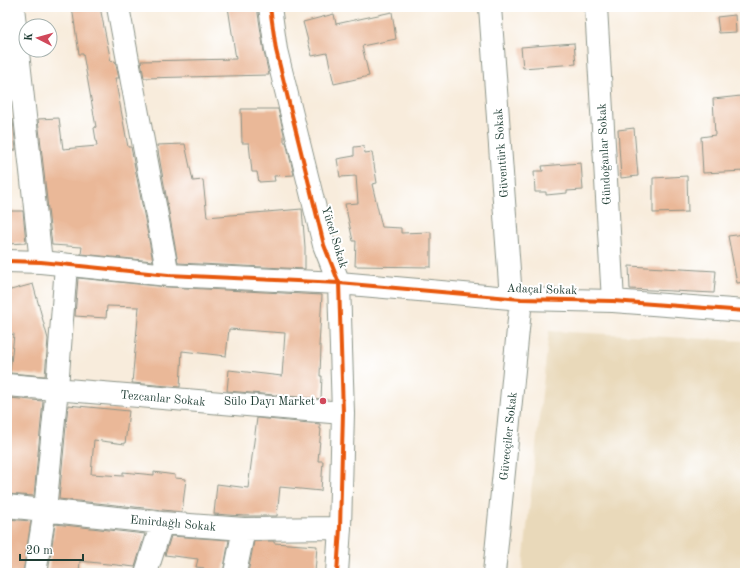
<svg xmlns="http://www.w3.org/2000/svg" width="752" height="580" font-family="'Old Standard TT',serif">
<rect width="100%" height="100%" fill="#fff"/>
<filter id="ink" filterUnits="userSpaceOnUse"><feTurbulence type="fractalNoise" baseFrequency=".025" numOctaves="2"/><feDisplacementMap in="SourceGraphic" scale="8" xChannelSelector="R" yChannelSelector="G"/><feConvolveMatrix kernelMatrix="1 2 1 2 8 2 1 2 1" color-interpolation-filters="sRGB"/></filter>
<filter id="wash" filterUnits="userSpaceOnUse"><feTurbulence type="fractalNoise" baseFrequency=".012" numOctaves="4" result="noise"/><feDisplacementMap in="SourceGraphic" scale="16" xChannelSelector="R" yChannelSelector="G"/><feGaussianBlur stdDeviation="0.9" result="paint"/><feColorMatrix in="noise" values="0 0 0 0 0 0 0 0 0 0 0 0 0 0 0 0 0 1.4 0 .05"/><feComposite in="paint" operator="in"/></filter>
<g filter="url(#wash)">
<rect width="100%" height="100%" fill="#f8ecdc"/>
<path fill="#e9d9ba" d="M549,331L745,341V549L743,573H522Z"/>
<g id="blocks">
<path fill="#eab898" d="M72,7H100L111,62L115,61L119,78H115L128,147H131L153,261L81,254L82,247L52,245L38,119L59,118L63,149L97,146L94,128L96,127L83,54H79Z
M228,7H257L264,52L269,75L144,78L141,61L236,59Z
M392,12L396,39L362,46L369,76L334,84L327,53L312,56L303,22L334,14L336,24Z
M735,15L736,32L719,33L717,17Z
M574,43L576,64L523,68L521,47Z
M741,96L745,144V171L703,173L701,137L715,135L713,99Z
M241,109H278L284,134V142H286L294,175L274,176L275,181L259,182L257,172H252L249,143H242Z
M13,120L16,150L7,151V121Z
M634,128L638,176L621,178L618,130Z
M185,144L193,181L203,180L207,217L302,209L305,247V269L178,263L157,145Z
M364,146L365,153L372,152L377,183L372,184L382,227L401,228V233L431,232V267L355,266L356,241H353L345,204L358,203L356,176L340,177L337,159L354,156V147Z
M581,163L583,190L567,191V193L546,195V192H535L534,171H543L542,166Z
M687,176L688,212L653,213V178Z
M7,211H23L26,243L7,244Z
M745,234V282L737,283L728,236Z
M629,266L716,271L714,293L630,289Z
M78,278L167,287L322,295L319,346H321L320,376H322L321,399L227,391L229,370L282,376L285,333L229,329L226,356L182,351L180,387L132,383L139,307L107,306L106,318L75,316Z
M33,284L48,339L45,376L10,373L14,334L7,335V291Z
M9,398L43,401L34,496L7,494V424Z
M68,405L129,411L125,444L94,440L91,474L123,476V472L154,475V472L175,475V478L186,479L182,512L59,499Z
M257,418L320,424V429H321L318,461H323L321,491L280,487L277,516H244L214,514L217,484L248,488Z
M7,519L31,521L23,573H7Z
M55,524L145,534L135,567L80,561L79,573H48Z
M171,536L229,540L223,573H203L204,568L196,567L198,559L165,555Z
M254,541H274V543L317,546L315,573H248Z"/>
</g>
</g>
<g filter="url(#ink)">
<use href="#blocks" fill-opacity="0" stroke="#8c9488" stroke-width="1"/>
<g fill="none" stroke-linecap="round" stroke-linejoin="round">
<defs>
<path id="street" d="M13,7L41,262
M118,7L168,275
M270,7L276,50L307,176L324,245L339,283L343,413L340,528L337,573
M490,7L511,298
M596,7L613,301
M7,261L41,262L168,275L339,283L521,299L613,301L745,311
M7,385L343,413
M7,506L162,523L244,529L340,528
M35,573L45,510L57,388L66,265
M146,573L162,523
M235,573L244,529
M494,573L521,299"/>
</defs>
<use href="#street" stroke="#8c9488" stroke-width="24"/>
<use href="#street" stroke="#fff" stroke-width="22"/>
<defs>
<path id="cycleway" d="M270,7L276,50L307,176L324,245L339,283L343,413L340,528L337,573
M7,261L41,262L168,275L339,283L521,299L613,301L745,311"/>
</defs>
<use href="#cycleway" stroke="#fff" stroke-width="6"/>
<use href="#cycleway" stroke="#e8590c" stroke-width="4"/>
</g>
</g>
<circle fill="#d1495b" stroke="#fff" stroke-width="1.5" cx="323" cy="401" r="4"/>
<g text-anchor="middle" stroke-width="4" stroke-linejoin="round" paint-order="stroke">
<g font-size="12" fill="#1f3d34" stroke="#fff">
<text transform="translate(501 153) rotate(-94)" y="4">Güventürk Sokak</text>
<text transform="translate(604 154) rotate(-93)" y="4">Gündoğanlar Sokak</text>
<text transform="translate(335 237) rotate(73)" y="4">Yücel Sokak</text>
<text transform="translate(542 289) rotate(2)" y="4">Adaçal Sokak</text>
<text transform="translate(163 398) rotate(5)" y="4">Tezcanlar Sokak</text>
<text transform="translate(508 436) rotate(-84)" y="4">Güvecçiler Sokak</text>
<text transform="translate(173 523) rotate(5)" y="4">Emirdağlı Sokak</text>
</g>
<g font-size="12" fill="#1f3d34" stroke="#fff" text-anchor="end">
<text x="315" y="405">Sülo Dayı Market</text>
</g>
</g>
<rect width="752" height="580" fill="none" stroke="#fff" stroke-width="24"/>
<g transform="translate(38 38) rotate(276)"><circle r="19" fill="#ffffff" stroke="#a5b1ae"/>
<path d="M0-3L7 15L0 10L-7 15Z" fill="#d1495b"/>
<text y="-6" font-size="11" font-weight="bold" text-anchor="middle" fill="#1f3d34">K</text>
</g>
<path d="M20 554v6h63v-6" fill="none" stroke="#1f3d34" stroke-width="2"/>
<text x="26" y="554" font-size="12" fill="#1f3d34" stroke="#ffffff" stroke-width="3" paint-order="stroke">20 m</text>
</svg>
